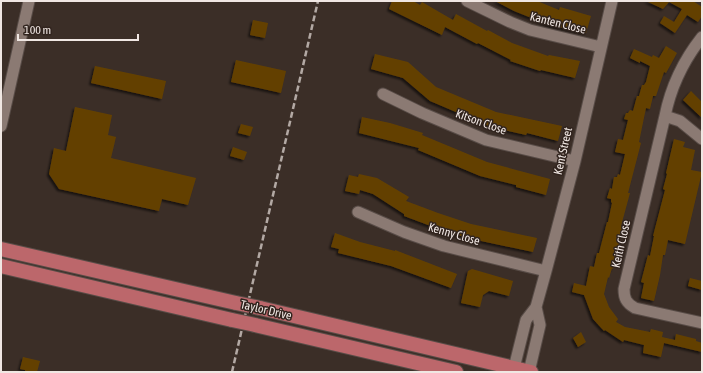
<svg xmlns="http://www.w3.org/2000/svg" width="703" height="373" font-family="'Asap Condensed',sans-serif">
<defs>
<filter id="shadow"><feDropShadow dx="-2" dy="2" stdDeviation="1" flood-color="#0009"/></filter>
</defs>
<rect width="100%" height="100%" fill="#3b2e27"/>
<path fill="#644104" filter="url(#shadow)" d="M392,1H413L420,5L422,2L453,20L456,14L487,31L488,30L512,43L548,56L549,55L580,61L575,78L541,70L540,71L510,61L511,60L478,43L477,44L445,27L442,35L389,9Z
M495,1H537L559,10L560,7L591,16L586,33L549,25L514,11Z
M646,1H693L702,7V16L698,22L687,15L675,33L660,23L664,16L674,22L682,9L669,2L663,9Z
M253,20L268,23L265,38L250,35Z
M666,46L677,53L666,73L664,72L656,96H653L650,109L646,108L639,142L641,143L628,193H630L621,226L623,227L618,242H620L613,269L612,268L609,278L608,277L604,294L609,307L618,319L616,322L625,327L650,332L651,329L663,332L662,337L675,340L676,334L696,339V341L702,343V352L664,343L661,357L643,353L644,345L624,340L623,342L605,330L604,331L593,319L584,295L572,292L574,283L586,286L590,266L594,267L597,253H599L607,222H608L612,203L611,202V199L607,198L610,188L612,189L614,177H617L618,174L620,175L625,154L615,152L618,139L623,140L628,120L624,119L626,113H628L630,110L633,111L637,96H639L642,85H644L646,82L650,66L640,61V63L630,58L634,49L652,57L653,55L659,58Z
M375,54L408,62L436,87L496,112L562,126L558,141L527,133L526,135L491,127L430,101L403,78L371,69Z
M236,60L286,71L281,93L231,82Z
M95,66L166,81L162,99L91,83Z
M691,91L702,102V118L683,100Z
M75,107L112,115L108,135L116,137L111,158L196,178L188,205L162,199L159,211L59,189L49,174L54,148L66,151Z
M362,117L390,123L423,133L422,135L487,162L550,179L546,195L516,187V185L480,176L418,150L419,148L359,133Z
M241,124L253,127L250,136L238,133Z
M674,139L685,142L683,147L695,150L691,170L702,172L685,244L668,240L665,255H663L660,275L654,301L641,298L644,283L641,282L648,255L650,256L654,236H653L665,190L663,189L667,174L666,173Z
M233,147L247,152L244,160L230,156Z
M359,174L377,178L409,197L406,201L438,213L471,224L537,238L533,252L467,238L436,228L404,216V214L373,194L360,190L359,194L345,191L349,175L358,177Z
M335,233L360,242L395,251V250L457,274L451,288L391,266L338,253L339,249L331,247Z
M472,269L513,281L509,296L489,291L483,295L480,307L461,303L468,271Z
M690,278L702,281V290L688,286Z
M581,332L586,342L578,347L573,338Z
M23,357L40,361L37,372H25V370L20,369Z"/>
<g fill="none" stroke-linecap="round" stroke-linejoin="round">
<defs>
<path id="minor" d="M467,1L510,22L530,30L601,47
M383,94L422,113L486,140L575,161
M665,116C671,86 683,61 702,37
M1,126L29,1
M702,139L680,121L665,116L624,289C624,298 626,303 635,308L702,323
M358,212L404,232L444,246L546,271
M513,372L526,320L536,307L546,271L575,161L612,1
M529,372L540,325L536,307"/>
<path id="major" d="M1,249L236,303
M1,266L232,320
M260,308L531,372
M255,325L456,372"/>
</defs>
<use href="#minor" stroke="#584c47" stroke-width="13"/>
<use href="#major" stroke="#584c47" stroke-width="16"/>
<use href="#minor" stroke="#8b7a73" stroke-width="11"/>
<use href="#major" stroke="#bc676b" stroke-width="14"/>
<path stroke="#b3a9a4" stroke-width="2.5" stroke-dasharray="6 3" stroke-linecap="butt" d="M232,372L318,1"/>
<defs>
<path id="major-bridge" d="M236,303L260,308
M232,320L255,325"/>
</defs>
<use href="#major-bridge" stroke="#584c47" stroke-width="16" stroke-linecap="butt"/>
<use href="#major-bridge" stroke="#bc676b" stroke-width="14"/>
</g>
<g text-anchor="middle" stroke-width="3" stroke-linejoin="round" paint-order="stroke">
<g font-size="12" fill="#f0e7e3" stroke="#31241e">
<text transform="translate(558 23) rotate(14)" y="4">Kanten Close</text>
<text transform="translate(481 122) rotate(20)" y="4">Kitson Close</text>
<text transform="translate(563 151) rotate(-77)" y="4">Kent Street</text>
<text transform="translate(454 234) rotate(16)" y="4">Kenny Close</text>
<text transform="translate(621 244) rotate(-77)" y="4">Keith Close</text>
<text transform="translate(266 310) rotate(13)" y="4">Taylor Drive</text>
</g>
</g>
<rect width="703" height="373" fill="none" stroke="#f0e7e3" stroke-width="4"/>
<path d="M18 34v6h120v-6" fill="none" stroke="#f0e7e3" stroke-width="2"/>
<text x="24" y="34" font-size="12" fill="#f0e7e3" stroke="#31241e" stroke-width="3" paint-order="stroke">100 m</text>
</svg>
